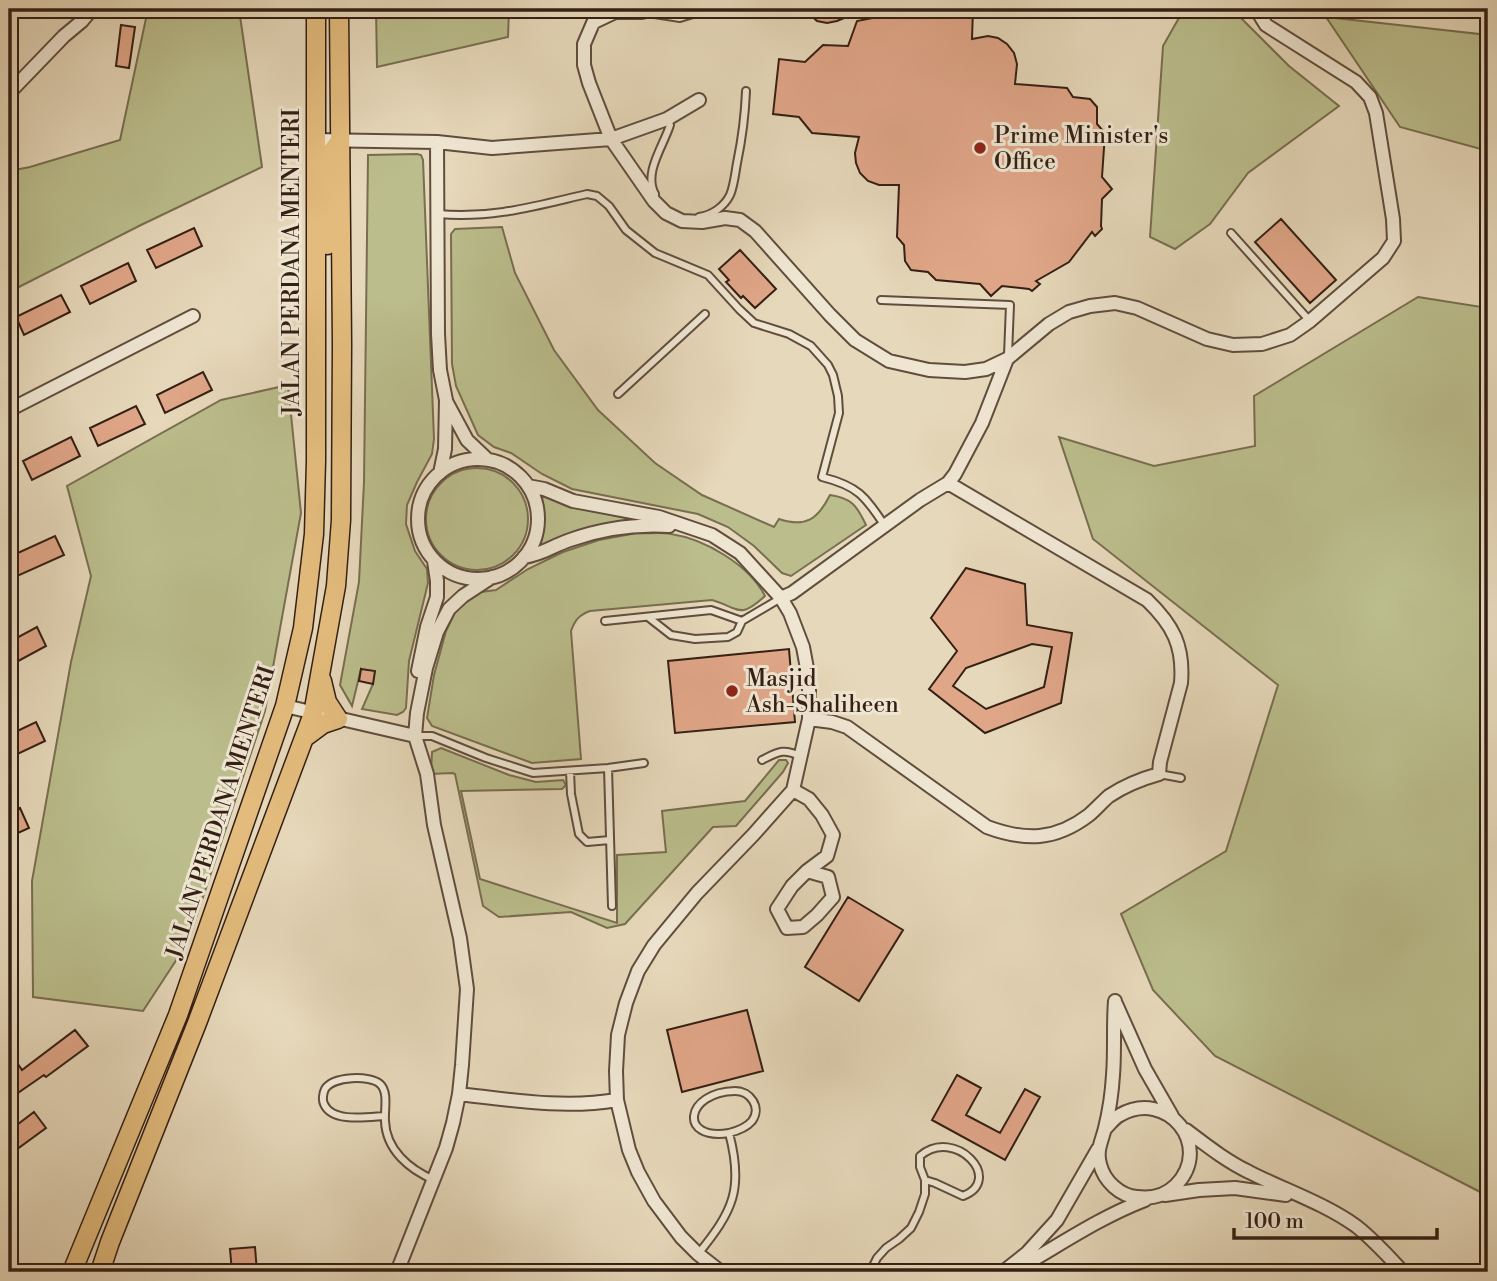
<svg xmlns="http://www.w3.org/2000/svg" width="1497" height="1281" font-family="'Libre Bodoni',serif">
<rect width="100%" height="100%" fill="#e6d8ba"/>
<filter id="stains"><feTurbulence type="fractalNoise" baseFrequency=".00286" numOctaves="4"/><feColorMatrix values="0 0 0 0 .2 0 0 0 0 .09 0 0 0 0 .02 0 0 0 .5 -.17"/></filter>
<radialGradient id="worn" r=".72"><stop offset=".6" stop-color="#630" stop-opacity="0"/><stop offset="1" stop-color="#630" stop-opacity=".3"/></radialGradient>
<path fill="#bbbd8c" stroke="#786e50" stroke-width="2" d="M148,9H239L262,167L141,225L9,292V171L30,167L120,140Z
M376,9H509L508,37L377,67Z
M1184,9H1232L1289,66L1339,106L1248,173L1210,224L1175,249L1150,237L1163,46Z
M1326,17L1488,35V151L1400,127Z
M417,154L421,155L423,160L434,439L432,454L417,482L407,505L406,524L415,551L427,569L428,583L409,661L406,708L403,712L397,715L362,709L373,684L361,669L352,706L340,685L359,582L364,482L368,155Z
M502,227L515,273L554,350L598,410L655,463L702,495L774,527L779,519C806,528 818,519 830,495C852,498 857,506 866,525L791,576L782,573L754,546L728,527L698,514L572,489L542,474L511,453L494,447L478,435L456,386L452,364L451,234L455,229Z
M1418,297L1488,308V1196L1215,1056L1153,990L1121,914L1226,851L1278,685L1093,539L1059,437L1154,466L1255,446L1254,396Z
M288,385L301,513L265,711L188,942L143,1011L33,997L32,881L71,662L91,576L67,486L221,400Z
M426 519a51 51 0 1 1 102 0a51 51 0 1 1-102 0Z
M541,494L567,506L631,519L579,531L540,547C545,528 546,513 541,494Z
M637,533C648,534 660,532 671,534C705,539 749,565 765,596C739,620 739,608 712,600L590,611C579,615 575,620 571,631L581,759L532,763L432,726L427,718L434,675L446,631L455,612L471,597L481,592L496,590L528,569L563,552L599,540Z
M441,748L509,775L536,782L563,780L566,785L562,789L461,791L480,879L617,923V855L666,852L662,811L745,801L779,760H786L788,763L783,772L736,826L713,827L625,924L607,928L571,912L499,917L483,906L455,774L452,773L431,774L432,752Z"/>
<path fill="#e0a688" stroke="#341f14" stroke-width="2" fill-rule="evenodd" d="M804,9H866L837,21L827,23L817,21Z
M883,9H973L972,39L988,36L998,38L1007,44L1014,53L1017,64L1015,84L1067,88L1073,97L1090,99L1097,107V124L1105,133L1102,177L1112,189L1102,199L1101,226L1102,229L1095,236L1092,232L1069,262L1036,281L1040,284L1032,291L1029,289L1002,286L991,296L980,284L936,280L928,272L911,270L905,261L904,245L897,237L899,185H879L868,181L860,173L856,163L855,153L859,137L812,133L799,117L773,114L779,59L805,62L823,45L848,46L857,21L883,16Z
M121,25L135,27L129,68L116,66Z
M1281,219L1336,280L1310,303L1255,242Z
M194,228L202,246L156,268L147,250Z
M740,250L776,289L755,308L743,296L741,298L726,282L729,280L719,269Z
M128,263L136,281L90,304L81,286Z
M61,295L70,312L24,335L16,317Z
M203,372L212,390L165,413L157,395Z
M136,406L145,424L98,446L90,428Z
M71,437L80,456L32,480L23,461Z
M55,536L64,555L15,577L9,563V557Z
M966,568L1025,584L1027,625L1072,633L1061,703L985,733L929,689L957,651L931,618ZM1032,644L1052,647L1044,687L986,709L953,686L966,668Z
M37,627L46,646L9,666V642Z
M789,649L795,722L675,733L668,661Z
M361,669L375,671L373,684L359,681Z
M36,722L45,741L9,758V735Z
M20,808L29,828L9,837V814Z
M848,897L903,930L859,1001L805,967Z
M747,1010L763,1071L682,1092L667,1030Z
M75,1030L88,1046L46,1077L44,1075L9,1099V1051L22,1070Z
M957,1075L981,1088L966,1115L1000,1133L1025,1089L1040,1097L1005,1160L932,1120Z
M34,1112L46,1128L9,1155V1131Z
M255,1247L257,1272H232L230,1249Z"/>
<g fill="none" stroke-linecap="round" stroke-linejoin="round">
<defs>
<path id="lane" d="M642,12L680,18L693,14
M655,194C643,173 664,145 670,125L667,120
M438,214C492,219 535,206 587,194L597,196L609,206L626,230L655,253L708,275L739,309L754,323L789,334L811,346L828,365L833,375L838,396L839,413L822,477C858,486 865,496 885,526
M699,217C712,215 724,207 730,195C734,186 735,174 737,163C742,139 745,116 746,91
M1231,233L1309,320
M881,300L1010,305L1008,355
M618,394L705,314
M648,617L671,635L695,639L728,637L737,632L742,621
M605,621L711,610L742,621L781,598
M416,736H432L486,758L533,773L608,768L644,763
M762,760C778,752 783,748 800,756
M608,768L612,906
M570,771L571,794L579,834L587,842L610,840
M1159,774L1181,778
M384,1116C368,1117 332,1123 324,1104C322,1100 323,1093 325,1089C333,1076 370,1075 380,1084C389,1092 384,1111 385,1121C386,1150 409,1169 434,1180
M698,1254C733,1211 744,1189 729,1133C678,1141 685,1092 735,1091C750,1091 762,1107 752,1121C746,1128 737,1131 729,1133
M870,1272L877,1258L886,1248L899,1239L911,1228L919,1212L925,1194V1180L920,1167V1156C955,1126 1005,1180 963,1196L935,1183L925,1180"/>
<path id="street" d="M599,9L584,44V65L589,83L611,139L654,201L666,213L682,221L702,222L725,218L740,220L755,231L830,315L855,340L889,361L929,370L965,372L986,369L1007,359L1049,324L1069,312L1090,306L1115,303L1137,308L1207,339L1233,345L1262,344L1290,335L1310,321L1383,258L1394,241L1393,219L1376,113L1370,97L1356,82L1266,25L1256,9
M594,22L615,12H642
M9,93L64,36L82,21L92,9
M315,140L437,142L492,148L611,139L667,119L699,100
M437,142L438,334L440,370L446,400L445,449L440,473
M446,401L467,440L487,459
M9,410L193,316
M418 519a60 60 0 1 1 120 0a60 60 0 1 1-120 0Z
M528,486L544,489L573,501L659,517L712,535L740,553L781,598L790,613L803,647L809,679V719L793,790L753,835L697,893L654,945L638,971L626,1003L618,1035L616,1071L617,1100L629,1150L638,1172L654,1201L681,1237L698,1254L721,1272
M524,557C544,554 552,546 570,540C601,529 636,524 669,526
M781,598L792,593L920,500L948,483L955,474L982,423L1007,359
M418,671L427,627L437,597V581L434,561
M285,706L415,736
M809,719L832,722L847,727L987,827C1025,841 1055,841 1089,815C1096,809 1102,802 1109,796C1124,786 1141,779 1159,774L1160,762L1181,683C1184,646 1173,625 1147,600L948,483
M793,790L809,799L822,815L833,835L827,856L807,871L792,886L777,909L787,928L803,927L817,915L833,897L828,877L807,871
M1116,1004L1145,1069L1172,1116
M459,1094C512,1100 564,1109 617,1100
M1105,1129C1110,1124 1114,1118 1120,1115C1167,1088 1214,1146 1176,1185C1165,1196 1152,1199 1137,1197C1120,1196 1104,1181 1100,1164C1096,1150 1102,1141 1105,1128C1109,1112 1112,1092 1113,1075C1115,1051 1113,1026 1115,1001
M1186,1130C1206,1145 1226,1161 1249,1172C1284,1190 1324,1203 1356,1226C1374,1240 1388,1256 1403,1272
M1165,1195L1199,1190L1235,1188L1286,1195
M397,1272L446,1148L453,1123L459,1094L462,1065L467,989L460,938L434,825L427,774L415,736L417,713L426,668L437,632L449,609L463,596L492,577
M1003,1272L1027,1253L1057,1220L1098,1149
M1012,1272C1057,1247 1096,1219 1145,1200"/>
<path id="primary" d="M327,245L328,157L340,141
M304,738L323,724L338,719L327,702L322,681
M72,1272L178,1015L285,706L303,628L314,534L316,461V9
M100,1272L110,1242L197,1023L313,714L336,586L341,520L342,344L339,9"/>
</defs>
<use href="#lane" stroke="#604d3e" stroke-width="10"/>
<use href="#street" stroke="#604d3e" stroke-width="16"/>
<use href="#primary" stroke="#341f14" stroke-width="21"/>
<use href="#lane" stroke="#efe6d2" stroke-width="6"/>
<use href="#street" stroke="#efe6d2" stroke-width="12"/>
<use href="#primary" stroke="#e3bc7d" stroke-width="18"/>
</g>
<g fill="#8f2418" stroke="#efe6d2" stroke-width="2.5">
<circle cx="980" cy="148" r="7"/>
<circle cx="732" cy="691" r="7"/>
</g>
<g text-anchor="middle" stroke-width="6" stroke-linejoin="round" paint-order="stroke">
<g font-size="23" fill="#341f14" stroke="#efe6d2" text-anchor="start">
<text x="994" y="143">Prime Minister's<tspan x="994" dy="26">Office</tspan></text>
<text x="746" y="686">Masjid<tspan x="746" dy="26">Ash-Shaliheen</tspan></text>
</g>
<g font-size="23" fill="#341f14" stroke="#efe6d2">
<text transform="translate(291 262) rotate(-90)" y="8">JALAN PERDANA MENTERI</text>
<text transform="translate(220 812) rotate(-72)" y="8">JALAN PERDANA MENTERI</text>
</g>
</g>
<rect width="1497" height="1281" fill="none" stroke="#e6d8ba" stroke-width="35"/>
<rect x="10" y="10" width="1476" height="1260" fill="none" stroke="#341f14" stroke-width="3.5"/>
<rect x="18" y="18" width="1462" height="1246" fill="none" stroke="#341f14" stroke-width="2"/>
<path d="M1234 1228v10h203v-10" fill="none" stroke="#341f14" stroke-width="3.5"/>
<text x="1245" y="1228" font-size="21" fill="#341f14" stroke="#efe6d2" stroke-width="5" paint-order="stroke">100 m</text>
<rect width="100%" height="100%" filter="url(#stains)"/>
<rect width="100%" height="100%" fill="url(#worn)"/>
</svg>
